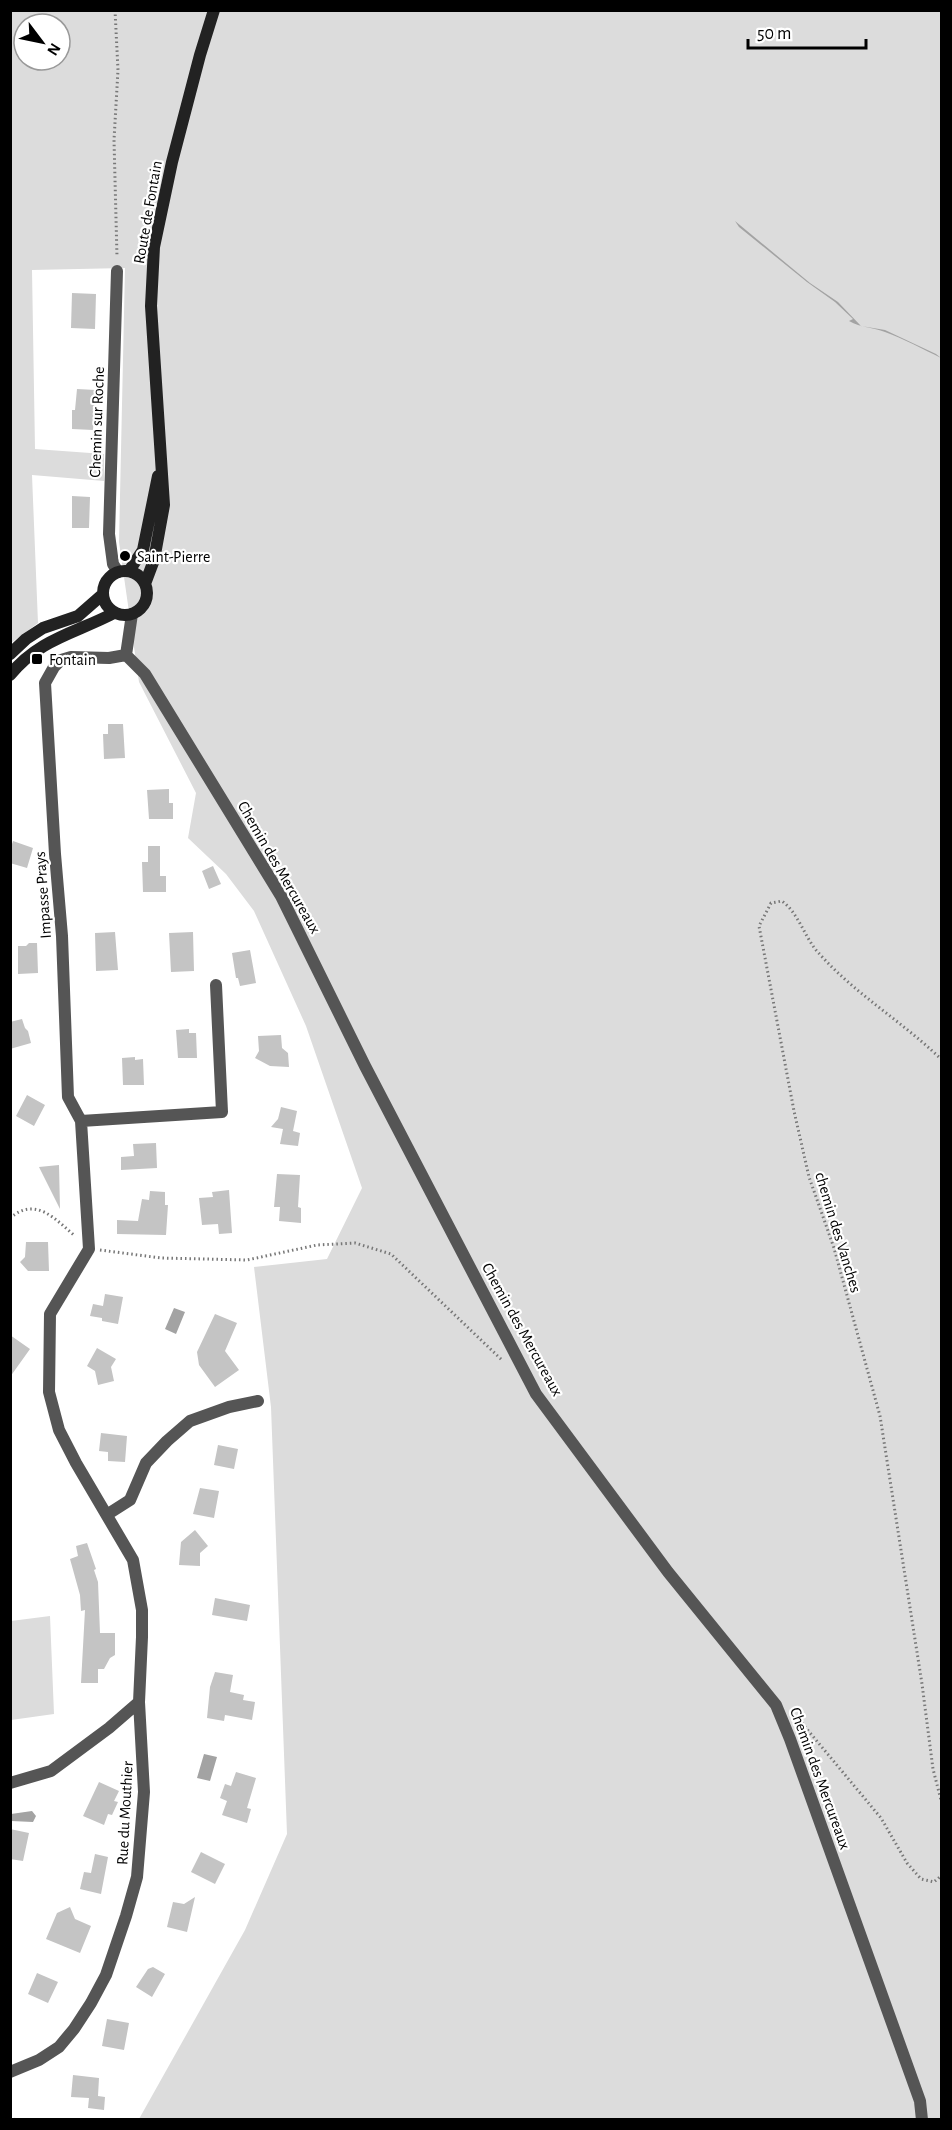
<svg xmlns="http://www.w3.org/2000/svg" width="952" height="2130" font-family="'Alegreya Sans',sans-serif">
<rect width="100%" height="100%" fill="#fff"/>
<path fill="#dcdcdc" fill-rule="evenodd" d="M11,11H941V2119H139L245,1930L287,1834L271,1407L254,1267L327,1259L362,1188L306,1026L254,911L226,874L188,838L196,793L139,682L119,542L125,268L32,270L35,449L104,454V481L32,475L38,623L11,643ZM24,24H60V60H24Z
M50,1616L54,1714L11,1720V1621Z"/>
<path fill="#a3a3a3" d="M735,221L810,283L838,302L861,326L885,330L936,354L941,358C923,349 904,339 885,332C873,327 861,328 849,321L853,319L835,302L807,282L739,227Z
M174,1308L185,1312L176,1334L165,1329Z
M204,1754L217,1757L210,1781L197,1778Z
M32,1811L36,1816L33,1822L11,1821V1814Z"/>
<path fill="#c4c4c4" d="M72,293L96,294L95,329L71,328Z
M77,389L96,390L93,430L72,429V410H75Z
M72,496L90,497L89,528H72Z
M108,724H123L125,758L104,759L103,734H108Z
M169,789V803H173V819H149L147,790Z
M13,841L33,848L27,868L10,863V850Z
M148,846H160V876H166V892H143L142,862H148Z
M213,866L221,884L209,889L202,871Z
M115,932L118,970L96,971L95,933Z
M193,932L194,971L171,972L169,933Z
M29,943H37L38,973L18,974V946H26Z
M250,950L256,983L240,986L238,978H236L232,953Z
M22,1019L25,1028L28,1031L31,1043L10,1049V1022Z
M189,1029V1033H196L197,1058H178L176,1030Z
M281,1035L282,1048L288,1053L289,1067L270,1066L255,1058L259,1051L258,1036Z
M135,1057V1060L143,1059L144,1085H123L122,1058Z
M27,1095L45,1105L34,1126L16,1116Z
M281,1107L297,1111L293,1131L300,1133L298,1146L280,1144L283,1129L271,1127L278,1119Z
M156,1143L157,1168L121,1170V1157L134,1156L133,1144Z
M59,1165L60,1209L39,1167Z
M277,1174L300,1175L298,1207L301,1208V1223L279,1221L280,1207H274Z
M229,1190L232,1233L219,1234L218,1224L202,1225L199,1198L213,1197L212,1192Z
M150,1191L165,1192V1205H168L166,1235L117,1234V1220L138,1221L142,1199L149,1200Z
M26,1242H48L49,1271H28L20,1262L25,1257Z
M105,1294L123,1297L118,1324L102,1321V1318L90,1316L93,1304L103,1306Z
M215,1314L237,1323L225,1351L239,1370L215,1387L199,1365L197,1352Z
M10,1335L30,1349L10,1377Z
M97,1348L116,1359L111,1367L114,1381L98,1385L95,1371L87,1366Z
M101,1433L127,1436L125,1462L108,1461V1452L99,1451Z
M218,1445L238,1449L234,1469L214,1465Z
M200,1488L219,1491L214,1518L193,1514Z
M195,1530L208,1546L200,1553V1566L179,1565L181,1542Z
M87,1543L96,1569L94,1570L98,1582L100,1633H115V1655L110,1658L104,1669H98V1683H81L85,1610L81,1611L80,1595L70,1559L78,1556L76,1546Z
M215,1598L250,1605L247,1621L212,1615Z
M215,1672L233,1675L230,1692L244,1695L243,1700L255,1702L252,1720L225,1715L224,1721L207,1718L210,1687Z
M236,1772L256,1778L247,1808L251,1809L247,1823L222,1815L227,1801L220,1798L225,1784L231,1786Z
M99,1782L119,1791L114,1801L118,1802L112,1815L108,1814L104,1825L83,1816Z
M10,1829L29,1833L23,1861L10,1859Z
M201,1852L225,1864L215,1884L191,1872Z
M95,1854L108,1857L101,1894L80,1889L84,1872L91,1873Z
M195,1897L187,1932L167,1927L173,1902L184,1904Z
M70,1907L75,1919L91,1926L80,1953L46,1939L57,1913Z
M153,1967L165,1974L152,1997L136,1987L148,1969Z
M37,1973L58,1982L48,2003L28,1994Z
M107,2019L129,2023L124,2050L102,2046Z
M73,2075L99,2078L98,2096L105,2097L104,2110L88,2108L89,2098L71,2097Z"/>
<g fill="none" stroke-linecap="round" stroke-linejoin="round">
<path stroke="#777" stroke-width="3" stroke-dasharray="1.5 3" stroke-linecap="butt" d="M115,10L118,70L114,140L117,257
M942,1060C902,1021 853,993 816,950C804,935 798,913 782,901L771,903L759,926L794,1111L809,1177L834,1248L880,1416L922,1684L933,1769L942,1804
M10,1218C36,1196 55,1219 75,1236
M100,1250L161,1258L247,1260L317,1245L355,1243L391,1254L503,1361
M796,1716L881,1818L907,1863L921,1879L934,1882L942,1875
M10,2118L17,2120"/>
<path stroke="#555" stroke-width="12" d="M117,271L109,534L113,564L118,572
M126,655L145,674L281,896L365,1066L536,1394L668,1572L776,1705L790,1739L920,2101L922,2120
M126,655L132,614
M81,1121L222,1112L216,985
M108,1514L130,1500L146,1463L167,1441L190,1421L229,1407L258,1401
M10,1783L51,1771L109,1728L139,1702
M10,2072L39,2060L59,2047L74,2029L91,2003L106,1975L126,1916L137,1877L144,1792L139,1702L142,1637V1610L133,1560L76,1463L59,1430L49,1392L50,1314L89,1249L81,1121L68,1097L62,936L55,854L45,683L54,667L61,660L71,657L109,658L126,655"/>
<path stroke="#222" stroke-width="12" d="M103 593a22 22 0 1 1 44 0a22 22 0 1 1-44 0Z
M129,571L143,550L158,476
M145,584L154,560L164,505L151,306L154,247L172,162L200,55L214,10
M10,654L26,639L43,628L78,616L102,595
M10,675C39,639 76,633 114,613"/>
</g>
<g fill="#000" stroke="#fff" stroke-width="2">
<circle cx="125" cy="556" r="6"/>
<rect x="31" y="653" width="12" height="12" rx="3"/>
</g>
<g text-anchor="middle" stroke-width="4.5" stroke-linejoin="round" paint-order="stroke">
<g font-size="16" fill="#000" stroke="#fff">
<text transform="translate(147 212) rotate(-80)" y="6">Route de Fontain</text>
<text transform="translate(96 422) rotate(-88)" y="6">Chemin sur Roche</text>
<text transform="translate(280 867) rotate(60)" y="6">Chemin des Mercureaux</text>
<text transform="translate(42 895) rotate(-94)" y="6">Impasse Prays</text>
<text transform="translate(839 1232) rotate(73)" y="6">chemin des Vanches</text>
<text transform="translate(523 1329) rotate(61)" y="6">Chemin des Mercureaux</text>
<text transform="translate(821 1778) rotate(70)" y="6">Chemin des Mercureaux</text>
<text transform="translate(124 1813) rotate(-87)" y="6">Rue du Mouthier</text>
</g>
<g font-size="16" fill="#000" stroke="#fff" text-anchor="start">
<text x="137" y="562">Saint-Pierre</text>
<text x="49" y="665">Fontain</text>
</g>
</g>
<rect width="952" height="2130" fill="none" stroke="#000000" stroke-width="24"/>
<g transform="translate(42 42) rotate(122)"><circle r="28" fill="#ffffff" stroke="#999999" stroke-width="1.5"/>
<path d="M0-4.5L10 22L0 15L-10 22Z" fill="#000000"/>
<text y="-9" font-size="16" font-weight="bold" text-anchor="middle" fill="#000000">N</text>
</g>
<path d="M748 39v9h118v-9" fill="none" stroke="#000000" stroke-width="3"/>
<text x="757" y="39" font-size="18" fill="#000000" stroke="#ffffff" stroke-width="4.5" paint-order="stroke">50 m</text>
</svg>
